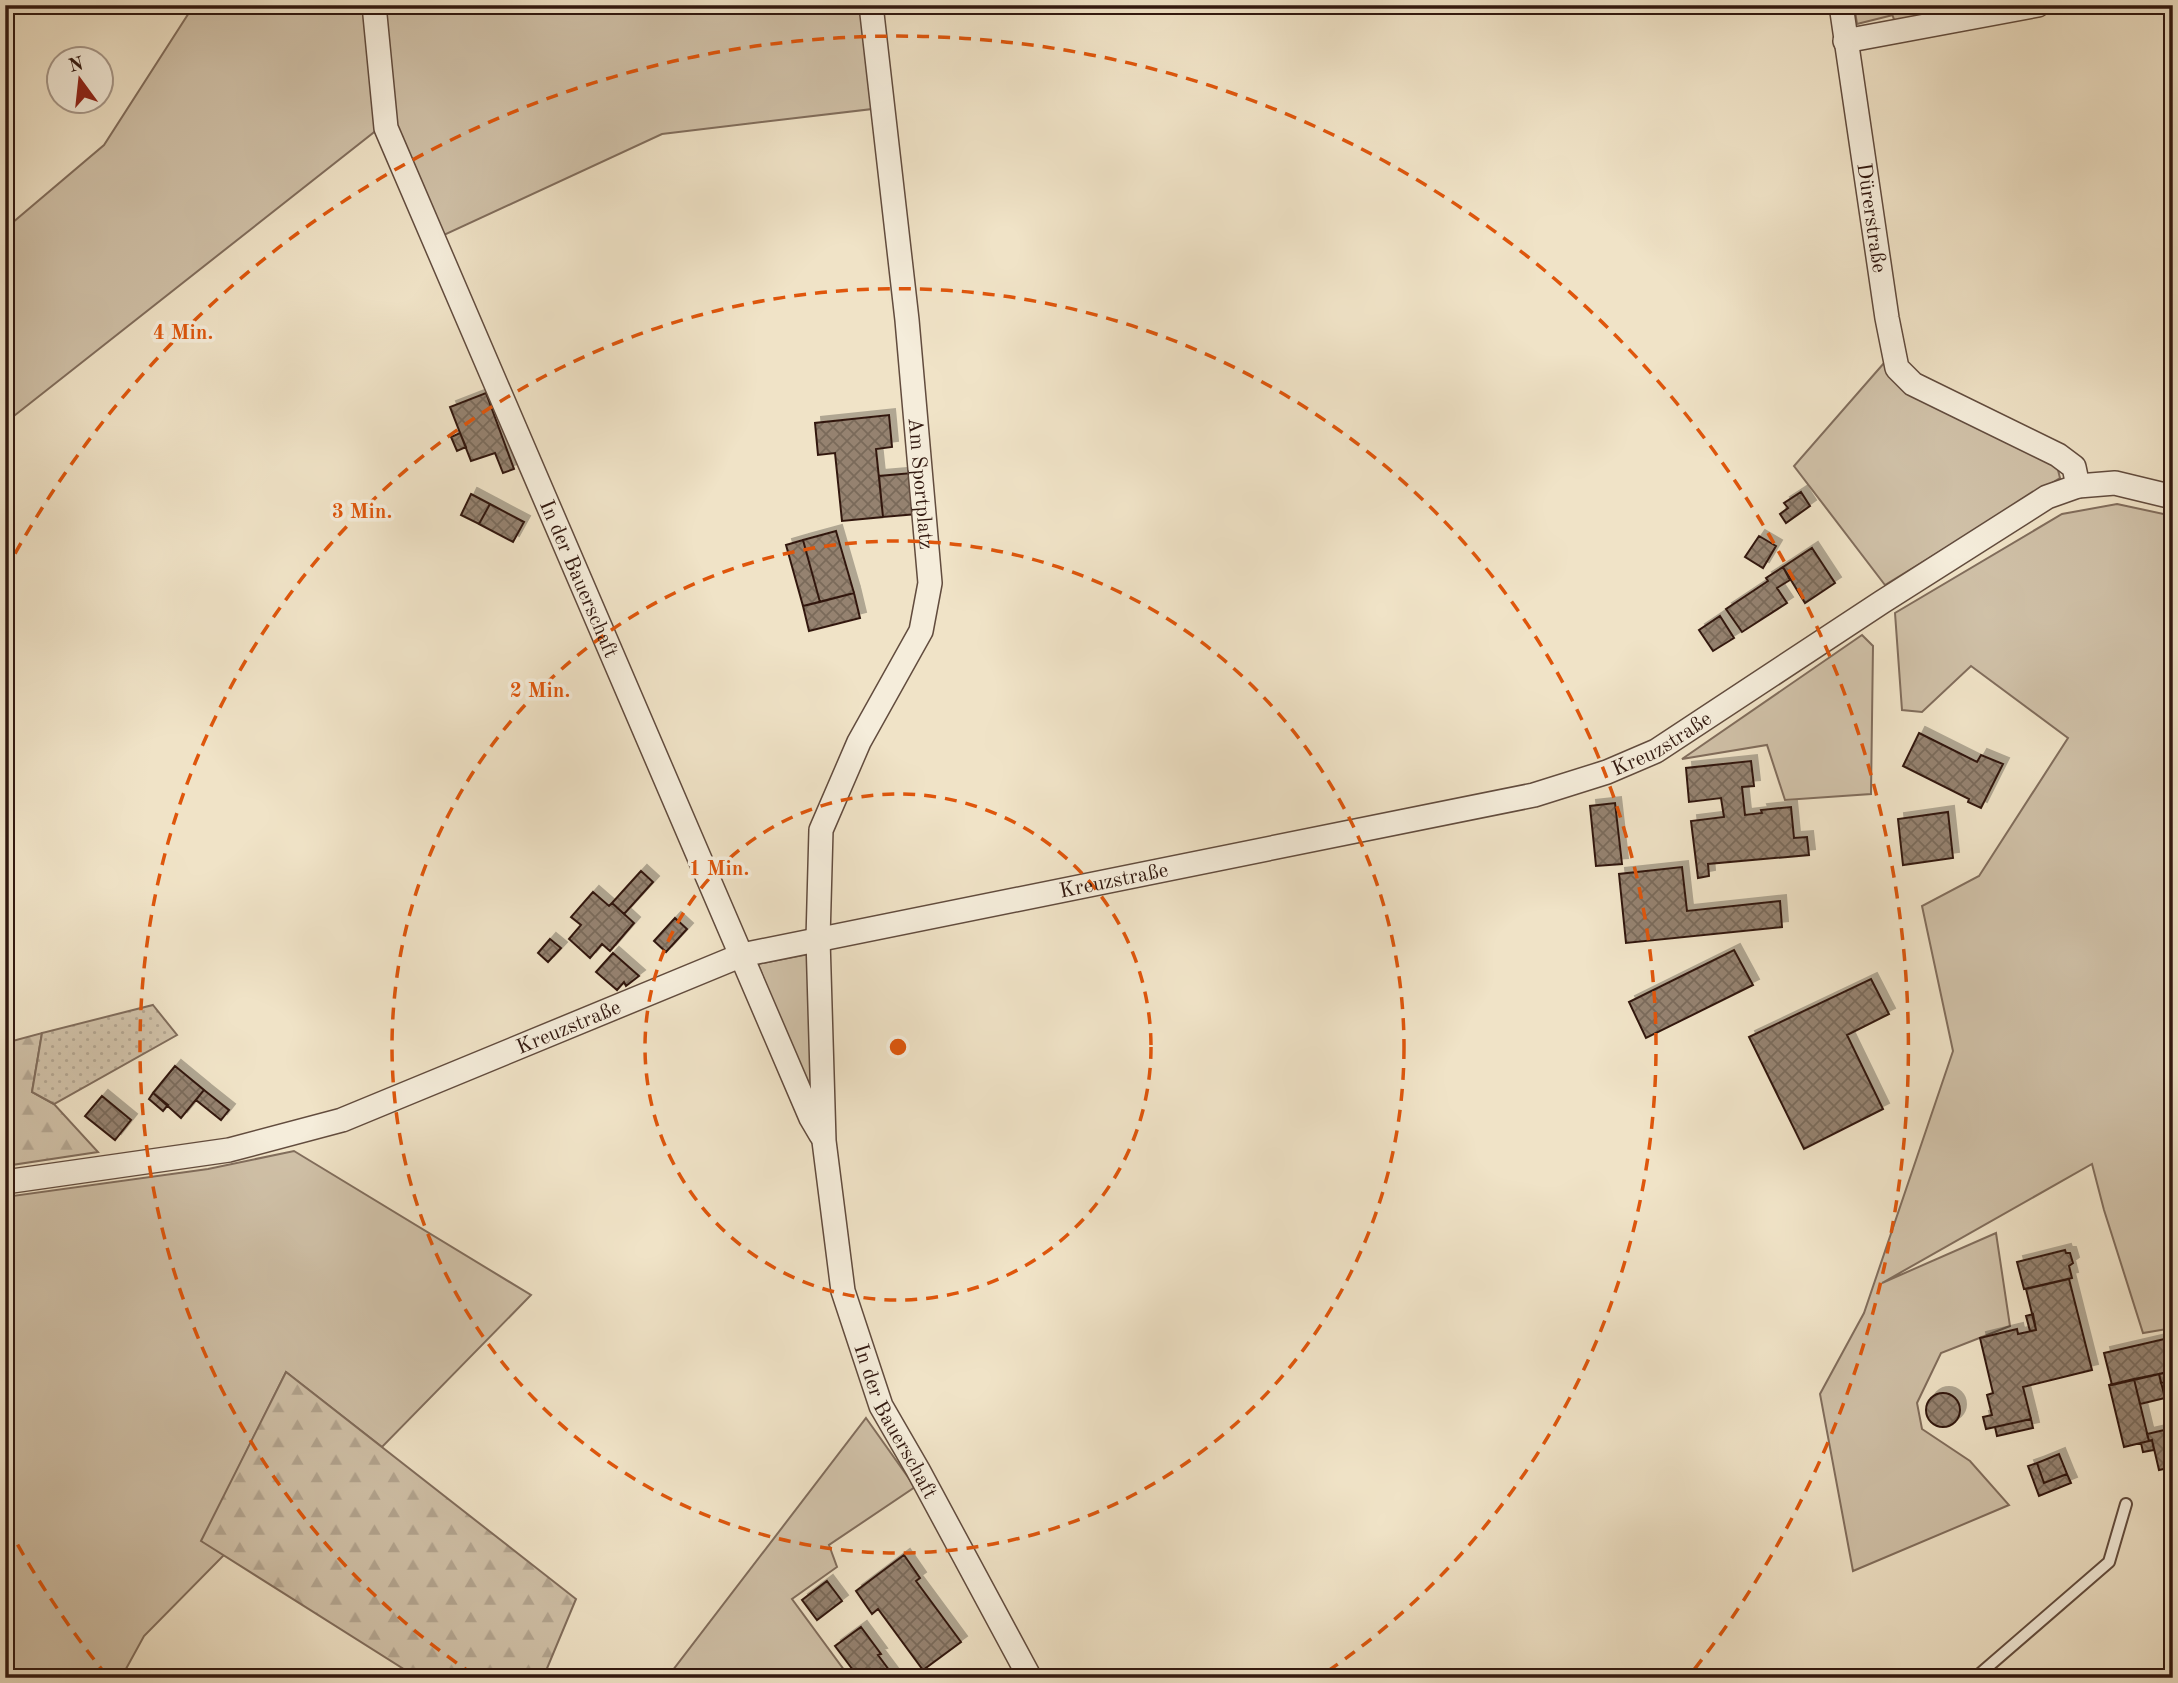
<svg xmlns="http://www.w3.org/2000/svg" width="2178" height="1683" font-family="'Old Standard TT',serif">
<defs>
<pattern id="forest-firs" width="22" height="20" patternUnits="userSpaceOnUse" patternTransform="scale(1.75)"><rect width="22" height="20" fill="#d0c1a8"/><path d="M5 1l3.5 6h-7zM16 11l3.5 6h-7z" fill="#b3a590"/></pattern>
<pattern id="garden-dots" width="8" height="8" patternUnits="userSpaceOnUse" patternTransform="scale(1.75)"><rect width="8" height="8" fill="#d0c1a8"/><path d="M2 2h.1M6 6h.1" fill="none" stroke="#b3a590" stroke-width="1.8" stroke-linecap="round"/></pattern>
<pattern id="building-cross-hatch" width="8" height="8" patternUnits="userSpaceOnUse" patternTransform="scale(1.75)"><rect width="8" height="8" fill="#95826f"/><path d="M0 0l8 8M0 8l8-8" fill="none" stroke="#7a6a5a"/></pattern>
<filter id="shadow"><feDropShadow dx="6" dy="-6" stdDeviation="0" flood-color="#0004"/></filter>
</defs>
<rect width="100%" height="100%" fill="#f0e3c7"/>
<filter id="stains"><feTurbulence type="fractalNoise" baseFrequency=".00286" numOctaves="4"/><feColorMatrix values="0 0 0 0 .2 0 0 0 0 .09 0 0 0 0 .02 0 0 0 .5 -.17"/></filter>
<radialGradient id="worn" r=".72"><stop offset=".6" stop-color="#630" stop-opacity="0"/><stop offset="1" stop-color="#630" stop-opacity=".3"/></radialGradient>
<path fill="#d0c1a8" stroke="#816d5c" stroke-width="2" d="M194,5H366L378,129L5,423V229L104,145Z
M383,5H861L872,109L662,134L444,235L394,127Z
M1854,5H1933L1857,24Z
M1884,363L1914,392L2056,462L2060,478L1885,585L1794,466Z
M2117,504L2173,516V1328L2143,1333L2104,1210L2092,1164L1882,1283L1996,1233L2010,1326L1941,1353L1917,1403L1922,1429L1970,1461L2009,1505L1853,1571L1820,1394L1864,1313L1953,1051L1922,906L1979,876L2068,738L1971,666L1922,712L1902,710L1895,613L2062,514Z
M1862,635L1873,646L1871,794L1785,800L1767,745L1682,759Z
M809,954L815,1090L808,1092L758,964Z
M294,1151L531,1295L382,1447L286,1372L202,1541L224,1555L144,1636L121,1678H5V1197L208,1169Z
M866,1418L915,1487L829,1545L837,1567L792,1599L850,1678H681L673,1670Z"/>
<path fill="url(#forest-firs)" stroke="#816d5c" stroke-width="2" d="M1933,5H1984L1895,22L1892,14Z
M42,1033L32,1092L54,1104L98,1152L5,1166V1043Z
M286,1372L576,1599L543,1678H418L201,1541Z"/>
<path fill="url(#garden-dots)" stroke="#816d5c" stroke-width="2" d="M153,1005L177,1035L54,1104L32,1092L42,1033Z"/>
<path fill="url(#building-cross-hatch)" stroke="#321910" stroke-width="2" filter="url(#shadow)" d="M486,393L514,469L503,473L495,453L471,461L450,407Z
M889,415L892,447L876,449L883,517L842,521L835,453L818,455L815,423Z
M460,433L466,447L457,451L451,437Z
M912,473L917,514L883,517L879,476Z
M1801,492L1810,506L1786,523L1780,514L1788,508L1784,503Z
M471,494L490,504L479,524L461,515Z
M490,504L524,522L513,542L479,524Z
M836,531L854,593L820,602L803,540Z
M1759,536L1776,546L1763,568L1745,557Z
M803,540L820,602L803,606L786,545Z
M1812,548L1835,583L1805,603L1783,567Z
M1783,567L1790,580L1777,588L1787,603L1742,632L1726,609L1768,581L1766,578Z
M854,593L860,618L809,631L803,606Z
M1720,616L1734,638L1713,651L1699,630Z
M1919,733L1977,762L1981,755L2003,764L1981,808L1968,802L1969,799L1903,766Z
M1751,761L1754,786L1742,787L1745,815L1762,813L1761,810L1791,807L1794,838L1807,837L1809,855L1708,864L1709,876L1698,878L1691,821L1724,817L1721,798L1689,802L1686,768Z
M1615,803L1622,864L1596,866L1590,806Z
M1948,812L1953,858L1903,865L1898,819Z
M1682,867L1687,911L1780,901L1782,927L1626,943L1619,874Z
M641,871L653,882L624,914L612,903Z
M593,892L609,906L612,903L634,923L610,951L602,944L590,958L569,939L581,925L571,917Z
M675,918L687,929L666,952L654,941Z
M550,939L561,948L548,962L538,953Z
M1734,950L1753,985L1646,1038L1629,1002Z
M613,953L639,976L626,986L624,982L617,990L596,972Z
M1871,979L1889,1014L1847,1035L1883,1109L1804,1149L1749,1037Z
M175,1066L204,1090L181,1118L153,1093Z
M204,1090L229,1110L221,1120L196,1100Z
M153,1093L168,1105L163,1111L149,1099Z
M102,1096L131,1120L115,1140L85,1116Z
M2065,1250L2066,1253H2070L2073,1263L2069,1266L2072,1278L2024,1289L2017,1262Z
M2069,1279L2092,1370L2023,1387L2031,1419L1986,1429L1983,1417L1992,1415L1987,1395L1993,1393L1980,1338L2017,1329L2018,1334L2036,1330L2026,1289Z
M2033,1314L2036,1330L2030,1331L2026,1316Z
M2173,1337V1371L2112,1385L2104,1353Z
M2167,1372L2170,1381L2161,1383L2159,1374Z
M2159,1374L2165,1398L2140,1404L2134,1379Z
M2134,1379L2149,1441L2124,1447L2109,1385Z
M1926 1410a17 17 0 1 1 34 0a17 17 0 1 1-34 0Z
M2031,1419L2033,1428L1997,1436L1995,1427Z
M2173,1428V1467L2159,1470L2152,1440L2149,1441L2147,1434Z
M2152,1440L2154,1450L2143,1452L2141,1443Z
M2059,1454L2067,1474L2044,1483L2037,1463Z
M2037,1463L2044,1483L2067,1474L2071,1483L2039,1496L2028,1466Z
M904,1555L920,1578L916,1581L961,1642L923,1670L878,1609L872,1614L856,1591Z
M827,1581L842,1601L817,1620L802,1600Z
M861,1627L881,1654L878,1655L895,1678H859L835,1646Z"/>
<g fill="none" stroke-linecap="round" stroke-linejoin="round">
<defs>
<path id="lane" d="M1975,1678L2109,1562L2126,1504"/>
<g id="street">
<path id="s1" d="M374,5L386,128L811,1118L821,1135"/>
<path id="s2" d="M871,5L907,320L930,583L921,631L859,742L821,830L818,939L824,1141L843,1291L881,1406L918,1470L1030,1678"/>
<path id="s3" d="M1841,5L1887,318L1897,368L1913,384L2058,455L2074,467L2078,486"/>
<path d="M1845,41L2038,5"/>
<path id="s4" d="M5,1182L229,1150L342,1120L742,955L1534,795L1607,772L1656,751L1882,602L2047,497L2078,486L2115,483L2173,497"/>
</g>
</defs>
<use href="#lane" stroke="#624c3e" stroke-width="14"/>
<use href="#street" stroke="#624c3e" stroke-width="26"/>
<use href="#lane" stroke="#f5eddb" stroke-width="10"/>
<use href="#street" stroke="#f5eddb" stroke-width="23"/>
</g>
<g fill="none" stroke="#df560c" stroke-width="3.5" stroke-dasharray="12 9">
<circle cx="898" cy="1047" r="253"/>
<circle cx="898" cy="1047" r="506"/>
<path d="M474 1675A758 758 0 1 1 1322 1675"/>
<path d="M107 1676A1011 1011 0 0 1 5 1522M5 572A1011 1011 0 1 1 1689 1676"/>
</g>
<g text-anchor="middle" stroke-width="7" stroke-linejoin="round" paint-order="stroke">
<g font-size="21" fill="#321910" stroke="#f5eddb">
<text dy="7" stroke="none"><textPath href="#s3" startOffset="215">Dürerstraße</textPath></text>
<text dy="7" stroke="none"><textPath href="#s2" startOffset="481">Am Sportplatz</textPath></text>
<text dy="7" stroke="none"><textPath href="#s1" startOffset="614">In der Bauerschaft</textPath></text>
<text dy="7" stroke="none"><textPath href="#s4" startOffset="1722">Kreuzstraße</textPath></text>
<text dy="7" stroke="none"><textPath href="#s4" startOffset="1155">Kreuzstraße</textPath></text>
<text dy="7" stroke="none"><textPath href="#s4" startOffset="588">Kreuzstraße</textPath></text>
<text dy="7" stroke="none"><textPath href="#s2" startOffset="1456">In der Bauerschaft</textPath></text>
</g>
</g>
<circle cx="898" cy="1047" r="10" fill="#df560c" stroke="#f5eddb" stroke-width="3.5"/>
<g font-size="21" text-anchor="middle" font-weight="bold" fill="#df560c" stroke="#f5eddb" stroke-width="7" stroke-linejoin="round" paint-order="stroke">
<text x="183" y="339">4 Min.</text>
<text x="362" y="518">3 Min.</text>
<text x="540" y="697">2 Min.</text>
<text x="719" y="875">1 Min.</text>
</g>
<rect width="2178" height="1683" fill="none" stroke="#f0e3c7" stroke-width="28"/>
<rect x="7" y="7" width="2164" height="1669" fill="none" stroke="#321910" stroke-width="3.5"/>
<rect x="14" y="14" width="2150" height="1655" fill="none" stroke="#321910" stroke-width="2"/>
<g transform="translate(80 80) rotate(345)"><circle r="33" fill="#f5eddb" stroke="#a7988a" stroke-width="2"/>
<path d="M0-5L12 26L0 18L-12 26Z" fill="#8f2418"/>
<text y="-10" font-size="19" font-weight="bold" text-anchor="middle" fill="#321910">N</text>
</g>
<rect width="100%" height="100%" filter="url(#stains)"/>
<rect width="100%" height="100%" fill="url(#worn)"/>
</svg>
